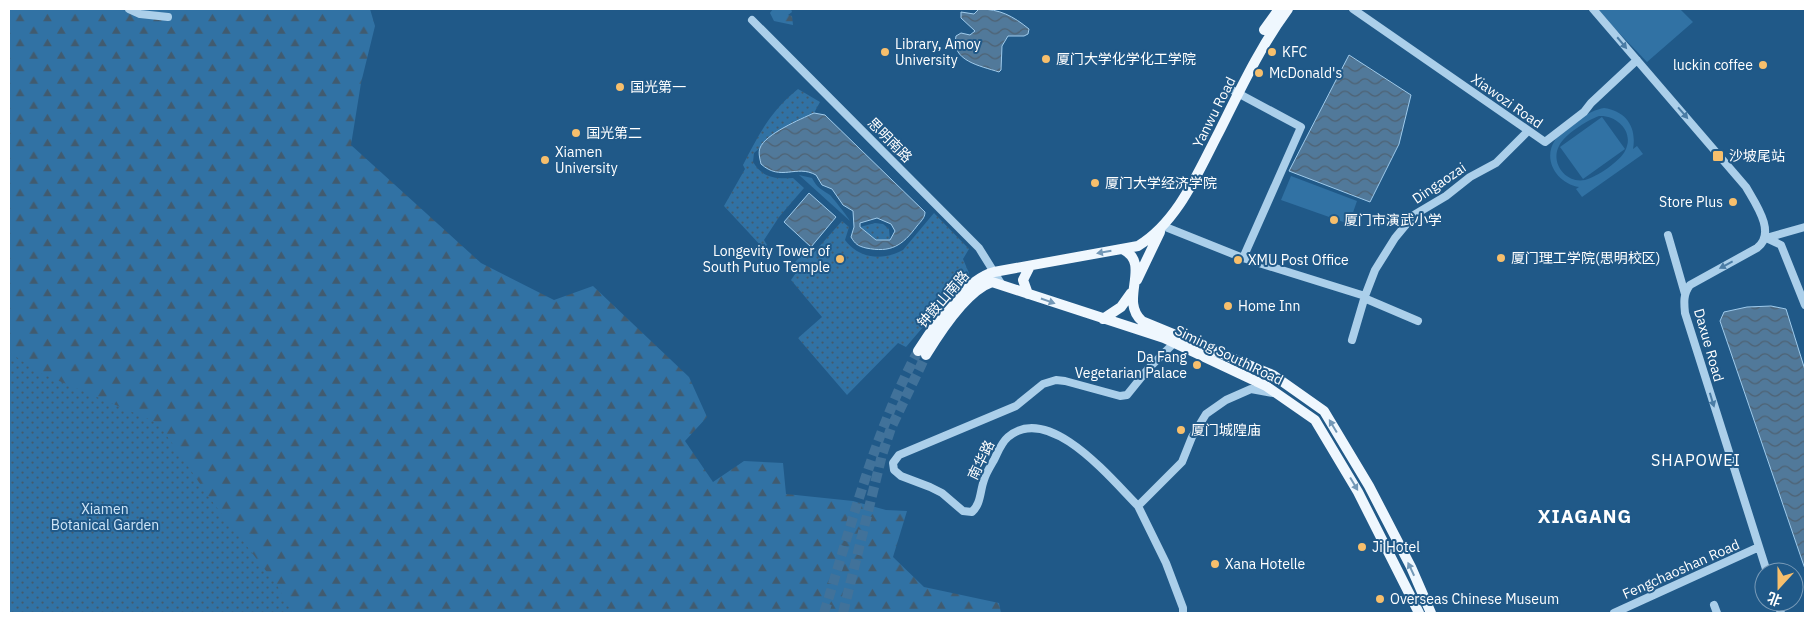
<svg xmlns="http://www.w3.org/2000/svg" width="1814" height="622" font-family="'IBM Plex Sans','Noto Sans SC',sans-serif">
<defs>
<pattern id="forest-firs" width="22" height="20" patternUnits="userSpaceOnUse" patternTransform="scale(1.25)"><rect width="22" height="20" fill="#3172a4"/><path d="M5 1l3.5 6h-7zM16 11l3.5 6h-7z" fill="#415b6f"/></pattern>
<pattern id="garden-dots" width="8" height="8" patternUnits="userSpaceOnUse" patternTransform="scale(1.25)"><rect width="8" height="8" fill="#3172a4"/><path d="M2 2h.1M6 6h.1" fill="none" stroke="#415b6f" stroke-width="1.8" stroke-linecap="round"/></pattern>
<pattern id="water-waves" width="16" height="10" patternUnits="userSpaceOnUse" patternTransform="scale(1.25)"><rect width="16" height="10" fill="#51799a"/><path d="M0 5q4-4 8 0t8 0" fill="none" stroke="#4e6273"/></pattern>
</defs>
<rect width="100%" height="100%" fill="#205988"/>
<path fill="#3172a4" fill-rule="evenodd" d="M1596,9H1680L1693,22L1647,62Z
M1604,108C1626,111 1637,127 1633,149L1637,146L1643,154L1582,197L1576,189L1579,187C1557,183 1542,160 1555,140C1563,127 1590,110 1604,108ZM1599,116C1617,115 1635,132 1625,151C1620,161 1597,177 1585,180C1566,184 1550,163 1559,146C1565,134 1586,121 1599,116Z
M1602,117L1625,149L1583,179L1560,147Z
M799,175L812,178C817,188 821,189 830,195C832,197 849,218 850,221Z
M1291,176L1357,201L1349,224L1281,200Z"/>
<path fill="url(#forest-firs)" d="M9,9H370L375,26L361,83L351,145L481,263L554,300L593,286L689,377L707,417L685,441L713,482L744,461L783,463L786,494L853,501L886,510L907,511L893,557L924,587L999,603L1001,613H9Z
M773,9H791L792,12L788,15L792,16L793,25L774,21L770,13Z"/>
<path fill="url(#garden-dots)" d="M798,89L820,102L814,113L783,128L754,153L753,162C763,178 775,179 793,178L804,188L779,217L764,240L767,245L763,248L724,206L745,169L743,165C758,136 771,110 798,89Z
M934,213L969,249L963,259L969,273L906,347L898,343L847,395L798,338L822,317L791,280L798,270L795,262L805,252L810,257L842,221L849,227L845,240C859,259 883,261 903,250Z
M875,223L883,224L889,229L890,240H876L860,227Z
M9,352L38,372L158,423L214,504L277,585L292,613H9Z"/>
<path fill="url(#water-waves)" stroke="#9fcbec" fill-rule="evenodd" d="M979,9C1000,9 1013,16 1029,29L1028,34L1024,36H1008L1002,46L1001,70L999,72C981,66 950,61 956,36L961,33L970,35L975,31L961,18V12L974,14Z
M1349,55L1411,95L1399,144L1370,202L1289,171Z
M814,113L825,115L925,212C925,218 921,221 917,226C902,246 891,253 866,248C858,246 855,244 851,237L854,227L853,211L843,205L832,189L822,185L816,175C796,164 781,182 761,164C760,159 758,153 760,148C765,134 801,119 814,113ZM877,218L891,224L895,231L890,240H876L860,227V223Z
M809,193L836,217L811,247L784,222Z
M1771,306L1786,309L1805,370V569L1720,321L1724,312L1747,307Z"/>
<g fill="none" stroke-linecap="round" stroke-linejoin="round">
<path stroke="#41729a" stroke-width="10" stroke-dasharray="10 5" stroke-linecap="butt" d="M824,613C852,524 874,433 918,351
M843,613L882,455L891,428L926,355"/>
<path stroke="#abcfea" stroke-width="8" d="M129,9L140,14L168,17
M1353,9L1545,142L1584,112L1591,103L1637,60
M1593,9L1746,187C1755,203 1777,233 1757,248L1690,285C1683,294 1684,303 1685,313L1767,572
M752,20L979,248L1002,285
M1232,90L1301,127L1243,258
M1163,226L1243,258L1365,296L1375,270L1395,238L1414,215L1446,196L1470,177L1496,163L1528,131
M1668,235L1685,294
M1766,238L1781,245L1805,305
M1766,238L1805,227
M1364,298L1418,321
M1352,340L1365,296
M1174,343L1148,369L1127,395L1120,396L1065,381L1056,380L1043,384L1016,406L899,455L893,463L894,470L901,476L930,487L942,493L963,511L972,512C981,504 980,491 984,480C986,473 990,467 994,460C998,452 1001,443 1008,437C1049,402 1111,479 1138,506L1182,462L1192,437L1206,414L1226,400L1251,389L1273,393
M1138,506L1166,563L1183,608V613
M1777,602L1781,613
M1714,605L1717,613
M1614,613L1759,547"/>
<path stroke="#eff7fe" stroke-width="10" d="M1264,30L1279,9
M1122,249C1153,263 1118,300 1142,321L1273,375L1324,411L1369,486L1411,567L1431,613
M1137,280L1160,232
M1028,294L1023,280L1030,266
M1103,319L1121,307L1131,293
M918,351C934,326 965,279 994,272L1138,246C1178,222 1198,172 1219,132C1240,90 1260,47 1288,9
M926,355C940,332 966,291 992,282L1164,338L1266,386L1315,420L1358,492L1419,613"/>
</g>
<defs><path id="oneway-solid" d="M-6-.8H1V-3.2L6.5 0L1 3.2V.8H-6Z" transform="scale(1.25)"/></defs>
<g fill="#4a7ca5">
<use href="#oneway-solid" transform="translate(1622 43) rotate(50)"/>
<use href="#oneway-solid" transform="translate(1683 113) rotate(49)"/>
<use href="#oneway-solid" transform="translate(1726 265) rotate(152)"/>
<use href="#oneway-solid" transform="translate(1712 400) rotate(73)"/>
</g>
<g fill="#7398b7">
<use href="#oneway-solid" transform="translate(1104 252) rotate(170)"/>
<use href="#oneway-solid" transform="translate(1048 301) rotate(19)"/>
<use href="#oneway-solid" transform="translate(1333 426) rotate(-121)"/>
<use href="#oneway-solid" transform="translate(1354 484) rotate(59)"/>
<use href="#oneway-solid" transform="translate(1411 569) rotate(-115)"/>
</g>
<g fill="#f7bf6c" stroke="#205988" stroke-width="2">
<circle cx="885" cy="52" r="5"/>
<circle cx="1272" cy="52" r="5"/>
<circle cx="1046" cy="59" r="5"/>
<circle cx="1763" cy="65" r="5"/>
<circle cx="1259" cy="73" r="5"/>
<circle cx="620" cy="87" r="5"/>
<circle cx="576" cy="133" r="5"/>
<rect x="1712" y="150" width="12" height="12" rx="2.5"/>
<circle cx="545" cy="160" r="5"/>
<circle cx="1095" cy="183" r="5"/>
<circle cx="1733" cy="202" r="5"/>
<circle cx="1334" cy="220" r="5"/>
<circle cx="1501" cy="258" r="5"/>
<circle cx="840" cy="259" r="5"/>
<circle cx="1238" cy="260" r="5"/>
<circle cx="1228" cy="306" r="5"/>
<circle cx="1197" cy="365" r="5"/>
<circle cx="1181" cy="430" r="5"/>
<circle cx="1362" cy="547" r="5"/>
<circle cx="1215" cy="564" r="5"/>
<circle cx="1380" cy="599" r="5"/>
</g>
<g text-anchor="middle" stroke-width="4" stroke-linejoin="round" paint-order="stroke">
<g font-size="14" fill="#fff" stroke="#205988" text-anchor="start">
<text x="895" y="49">Library, Amoy<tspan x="895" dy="16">University</tspan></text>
<text x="1282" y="57">KFC</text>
<text x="1056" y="64">厦门大学化学化工学院</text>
<text x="1753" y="70" text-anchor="end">luckin coffee</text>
<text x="1269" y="78">McDonald's</text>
<text x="630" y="92">国光第一</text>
<text x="586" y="138">国光第二</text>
<text x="555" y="157">Xiamen<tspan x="555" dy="16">University</tspan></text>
<text x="1729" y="161">沙坡尾站</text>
<text x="1105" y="188">厦门大学经济学院</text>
<text x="1723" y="207" text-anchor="end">Store Plus</text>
<text x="1344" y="225">厦门市演武小学</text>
<text x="830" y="256" text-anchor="end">Longevity Tower of<tspan x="830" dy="16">South Putuo Temple</tspan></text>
<text x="1511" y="263">厦门理工学院(思明校区)</text>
<text x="1248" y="265">XMU Post Office</text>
<text x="1238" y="311">Home Inn</text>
<text x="1187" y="362" text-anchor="end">Da Fang<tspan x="1187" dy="16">Vegetarian Palace</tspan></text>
<text x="1191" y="435">厦门城隍庙</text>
<text x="1372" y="552">Ji Hotel</text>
<text x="1225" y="569">Xana Hotelle</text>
<text x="1390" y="604">Overseas Chinese Museum</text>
</g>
<g font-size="14" fill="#fff" stroke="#205988">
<text transform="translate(1507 101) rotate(35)" y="5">Xiawozi Road</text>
<text transform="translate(1214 112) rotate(-63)" y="5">Yanwu Road</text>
<text transform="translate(890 140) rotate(45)" y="5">思明南路</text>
<text transform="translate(1439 183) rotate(-34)" y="5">Dingaozai</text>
<text transform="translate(943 299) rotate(-49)" y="5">钟鼓山南路</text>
<text transform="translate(1709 345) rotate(74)" y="5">Daxue Road</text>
<text transform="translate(1229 355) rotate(26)" y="5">Siming South Road</text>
<text transform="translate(981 460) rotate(-64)" y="5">南华路</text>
<text transform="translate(1681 569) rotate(-24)" y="5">Fengchaoshan Road</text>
</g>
<g font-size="14" fill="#d0e6f8" stroke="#205988">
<text x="105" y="514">Xiamen<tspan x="105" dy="16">Botanical Garden</tspan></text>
</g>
<g font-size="16" letter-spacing="1" fill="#fff" stroke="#205988">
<text x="1696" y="466">SHAPOWEI</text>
</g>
<g font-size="19" font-weight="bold" letter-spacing="1" fill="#fff" stroke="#205988">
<text x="1585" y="523">XIAGANG</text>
</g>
</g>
<rect width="1814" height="622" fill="none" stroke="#ffffff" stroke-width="20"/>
<g transform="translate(1779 587) rotate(201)"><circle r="24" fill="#205988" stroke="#799bb8"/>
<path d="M0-4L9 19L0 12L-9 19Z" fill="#f7bf6c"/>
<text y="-8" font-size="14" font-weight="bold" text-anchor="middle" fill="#ffffff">北</text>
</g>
</svg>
